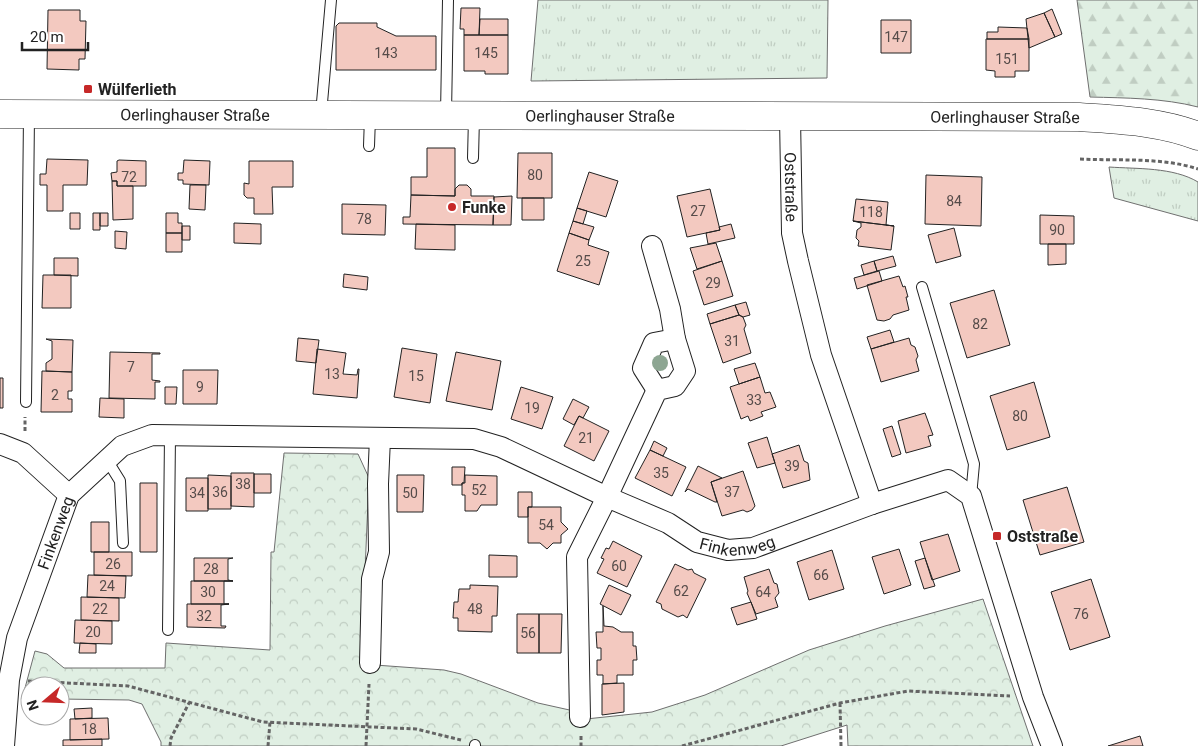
<svg xmlns="http://www.w3.org/2000/svg" width="1198" height="746" font-family="Roboto,sans-serif">
<defs>
<pattern id="grass-tufts" width="24" height="20" patternUnits="userSpaceOnUse" patternTransform="scale(1.25)"><rect width="24" height="20" fill="#e0efe3"/><path d="M3 7l-1-3M5 7V3M7 7l1-3M15 17l-1-3M17 17v-4M19 17l1-3" fill="none" stroke="#c0cdc2"/></pattern>
<pattern id="forest-firs" width="22" height="20" patternUnits="userSpaceOnUse" patternTransform="scale(1.25)"><rect width="22" height="20" fill="#e0efe3"/><path d="M5 1l3.5 6h-7zM16 11l3.5 6h-7z" fill="#c0cdc2"/></pattern>
<pattern id="park-crowns" width="20" height="18" patternUnits="userSpaceOnUse" patternTransform="scale(1.25)"><rect width="20" height="18" fill="#e0efe3"/><path d="M2 6a3 3 0 1 1 6 0M12 15a3 3 0 1 1 6 0" fill="none" stroke="#c0cdc2"/></pattern>
</defs>
<rect width="100%" height="100%" fill="#fff"/>
<path fill="url(#grass-tufts)" stroke="#6f6f6f" d="M538,0H828L827,78L531,81Z
M1109,167C1137,169 1173,167 1198,182V221L1114,198Z"/>
<path fill="url(#forest-firs)" stroke="#6f6f6f" d="M1077,0H1198V107C1163,98 1126,98 1090,97Z"/>
<path fill="url(#park-crowns)" stroke="#6f6f6f" d="M284,453L358,454L369,478L361,664L444,670L461,674L538,703L574,711L586,719L652,712L705,695L809,650L885,626L983,599L1033,746H848L847,725L781,746H161V742L142,704L129,700L60,699V686H30V699H22L35,651L47,654L64,668H165L166,643L270,650L271,552H274Z"/>
<path fill="#f3c9c0" stroke="#222" d="M461,8H480L479,35H464V29H460Z
M1052,9L1062,34L1055,37L1044,13Z
M48,10H80V21H86L85,59H79V70L47,69Z
M1044,13L1055,37L1029,48L1026,19Z
M480,19H508V35H479Z
M881,20H911V53H881Z
M339,23H377V27L396,36H436V70H336V26Z
M998,27L1027,28L1029,39H987V32H998Z
M464,35H508V74H485V71H464Z
M986,39H1029V71H1015V77H995V71L986,70Z
M427,148H455V196L411,195V177H427Z
M518,153H552V198H517Z
M47,159L88,160L87,185H63V211H47V185H40V174H46Z
M119,160L146,161V186H117V181H112L111,173L117,172V161Z
M184,160L210,161L209,185L183,184V180H178V173H183Z
M249,161H293V187H272L273,214H254V198H247L244,195V183L249,184Z
M589,172L618,181L606,217L577,208Z
M926,175L982,177L981,226L925,224Z
M112,181H117V186H133V219L113,220Z
M190,185H206L205,210L189,209Z
M459,185H467L471,189V196H494L493,225L403,224V217H410L411,195L455,196V189Z
M710,189L720,230L687,237L677,196Z
M512,196L511,225H493L494,197Z
M522,198H544V220H522Z
M856,199L888,202L886,225L894,226L853,221Z
M342,204L386,205L385,235L342,234Z
M577,208L587,211L583,224L573,221Z
M70,213H80V229H70Z
M93,213H100V230H93Z
M100,213H108V226H100Z
M166,213H178V223H182V233H166Z
M1040,215L1074,216V244H1040Z
M573,221L594,227L589,240L569,233Z
M853,221L894,226L891,250L858,246L859,241L856,238L857,230L861,227V223Z
M234,223L261,224V244L234,243Z
M416,224L455,225V250L415,249Z
M731,224L735,238L708,244L706,233L720,230L719,227Z
M182,226H190V240H182Z
M954,228L961,256L936,263L928,235Z
M115,231L127,232L126,249L115,248Z
M166,233H182V252H166Z
M569,233L589,240L588,245L609,252L599,285L557,271Z
M716,243L722,261L697,269L690,248Z
M1048,244H1066V264L1048,265Z
M893,256L896,266L877,271L874,261Z
M54,258H78V276L54,275Z
M722,261L733,296L704,305L693,271Z
M874,261L877,271L864,275L861,265Z
M879,271L882,281L857,289L854,278Z
M344,274L368,277L367,290L343,287Z
M43,275H71V308H42Z
M899,276L903,287L905,286L908,297H906L909,310L893,315L890,319L884,321L877,320L867,285Z
M994,290L1010,345L967,358L950,303Z
M746,302L750,315L743,317L739,315L735,305Z
M735,305L739,315L710,324L707,314Z
M739,315L743,317L746,325L744,329L751,353L723,363L710,324Z
M890,330L894,342L871,349L867,337Z
M298,338L319,340L316,363L296,361Z
M909,338L911,345L915,347L918,356L916,360L919,371L881,382L871,349Z
M46,339L73,340L72,372L46,371V363L52,359V341Z
M402,348L437,354L430,403L394,397Z
M317,349L346,353L343,374L357,375L358,369H359L357,398L313,394Z
M110,352L160,353V354H152V380L160,381V382H155V399L109,398Z
M456,352L501,361L492,410L446,401Z
M755,363L760,377L739,384L734,369Z
M183,370H218L217,404H183Z
M42,371L72,372V391H68V399H72V412H41Z
M760,377L765,393L770,392L776,407L761,412L763,416L750,421L748,416L741,419L730,387Z
M0,378H3V408H0Z
M1034,382L1050,437L1007,450L990,396Z
M165,387H177L176,404H165Z
M521,387L553,397L542,429L511,419Z
M100,398L124,399V418L99,417Z
M573,399L589,407L583,418L579,416L574,425L563,419Z
M925,413L933,435L928,436L931,446L906,453L898,421Z
M579,416L609,431L594,461L564,446Z
M892,426L901,454L892,457L883,429Z
M767,437L775,463L757,468L748,443Z
M654,441L667,448L663,456L650,450Z
M799,445L804,461L808,463L810,480L783,488L772,454Z
M650,450L686,467L672,496L635,478Z
M698,466L722,478L711,482L717,502H715L688,489L685,492Z
M452,467H465L464,483H462V485H452Z
M743,471L755,506L752,510L747,512L743,510L722,516L711,482Z
M231,473H254V507L231,506Z
M254,474H271V493H254Z
M208,475L231,476V509H208Z
M397,475H424L423,512H397Z
M465,475L497,476V505H481L477,511H465V495H462V483H465Z
M186,478H208V511H186Z
M140,483H157V552H140Z
M1067,487L1084,542L1040,555L1023,500Z
M518,492H532V507H528V517H518Z
M528,507H561V522L568,529L561,535V543H553L547,549L540,543H528Z
M91,522H109V552H91Z
M948,534L960,571L932,580L920,542Z
M613,541L642,556L627,587L597,573L604,559L601,558L606,548L609,549Z
M899,549L911,585L884,594L872,557Z
M832,550L844,589L809,600L797,562Z
M94,552H132V576L94,575Z
M489,555L517,556V577H489Z
M194,558H233L228,559V580L233,581H194Z
M925,558L935,586L924,589L915,561Z
M675,564L688,570L692,569L694,573L706,579L687,618L683,615L678,617L662,609L661,604L656,602Z
M769,569L774,583L777,584L779,593L775,598L778,607L756,614L747,593L748,591L744,577Z
M88,575L126,576L125,598L87,597Z
M1091,579L1110,637L1070,650L1051,592Z
M191,581H233H224V604H229H191Z
M470,585L498,586L497,616H492V632L458,631V618H453L454,602H458L459,589H470Z
M609,585L631,595L621,615L600,604Z
M81,597L119,598V621L81,620Z
M751,602L757,619L737,625L731,608Z
M187,604H229L221,605V626H226L225,628L187,627Z
M603,606L604,626L613,627L621,632H633V646H636L637,660H633V675H617V683L603,684V675H597V660H601V648H597L596,632H603Z
M517,614H539V653H517Z
M539,614H562L561,653H539Z
M75,620L112,621V644L74,643Z
M80,643L96,644V653H79Z
M624,683V712L602,715V684Z
M92,708V718L75,719L74,709Z
M108,718L109,739L70,740V719Z
M1140,736L1143,746H1108Z
M102,739V746H63V740Z"/>
<g fill="none" stroke-linecap="round" stroke-linejoin="round">
<defs>
<path id="service" d="M321,114L331,0
M446,114L448,0
M369,146L370,117
M473,158L474,117
M922,287L974,464L971,496
M26,402L29,115
M107,460L120,481L123,543
M168,630L170,435
M475,746V745"/>
<g id="minor">
<path id="s1" d="M790,117L792,233L798,261L821,355L872,504"/>
<path d="M657,390L643,368L654,343L675,339"/>
<path d="M0,444L23,453L69,495"/>
<path d="M370,663L372,579L379,552L378,484L380,438"/>
<path d="M580,717L577,557L607,497L657,390L675,386L685,371L675,339L670,309L652,246"/>
<path id="s2" d="M4,746L9,680L17,638L69,495L122,446L152,435L474,439L501,447L607,497L668,523L697,542L728,550L753,548L872,504L948,480L971,496L1033,697L1052,746"/>
</g>
<g id="secondary">
<path id="s3" d="M0,114L1079,117C1119,120 1160,121 1198,136"/>
</g>
</defs>
<use href="#service" stroke="#222" stroke-width="12"/>
<use href="#minor" stroke="#222" stroke-width="22"/>
<use href="#secondary" stroke="#222" stroke-width="29"/>
<path stroke="#646464" stroke-width="3" stroke-dasharray="4 2.5" stroke-linecap="butt" d="M1080,159C1119,161 1161,157 1198,169
M25,431V417
M28,681L128,686L263,722L416,729L461,740
M840,703L841,746
M581,736V746
M170,746L171,738L189,703
M268,746L270,722
M366,746L369,684
M682,746L840,703L908,691L1010,696"/>
<use href="#service" stroke="#fff" stroke-width="10"/>
<use href="#minor" stroke="#fff" stroke-width="20"/>
<use href="#secondary" stroke="#fff" stroke-width="28"/>
</g>
<circle fill="#8da692" cx="660" cy="363" r="8"/>
<g fill="#c62828" stroke="#fff" stroke-width="2">
<rect x="83" y="84" width="10" height="10" rx="2.5"/>
<circle cx="452" cy="207" r="5"/>
<rect x="992" y="531" width="10" height="10" rx="2.5"/>
</g>
<g text-anchor="middle" stroke-width="4" stroke-linejoin="round" paint-order="stroke">
<g font-size="14" fill="#564c4a">
<text x="896" y="42">147</text>
<text x="386" y="58">143</text>
<text x="486" y="58">145</text>
<text x="1007" y="64">151</text>
<text x="535" y="180">80</text>
<text x="129" y="182">72</text>
<text x="954" y="206">84</text>
<text x="698" y="216">27</text>
<text x="871" y="217">118</text>
<text x="364" y="224">78</text>
<text x="1057" y="235">90</text>
<text x="583" y="266">25</text>
<text x="713" y="288">29</text>
<text x="980" y="329">82</text>
<text x="732" y="346">31</text>
<text x="131" y="372">7</text>
<text x="332" y="379">13</text>
<text x="416" y="381">15</text>
<text x="200" y="392">9</text>
<text x="55" y="400">2</text>
<text x="754" y="405">33</text>
<text x="532" y="413">19</text>
<text x="1020" y="421">80</text>
<text x="586" y="443">21</text>
<text x="792" y="471">39</text>
<text x="661" y="478">35</text>
<text x="243" y="489">38</text>
<text x="479" y="495">52</text>
<text x="220" y="497">36</text>
<text x="732" y="497">37</text>
<text x="197" y="498">34</text>
<text x="410" y="498">50</text>
<text x="546" y="530">54</text>
<text x="113" y="569">26</text>
<text x="619" y="571">60</text>
<text x="211" y="574">28</text>
<text x="821" y="580">66</text>
<text x="107" y="591">24</text>
<text x="681" y="596">62</text>
<text x="208" y="597">30</text>
<text x="763" y="597">64</text>
<text x="100" y="614">22</text>
<text x="475" y="614">48</text>
<text x="1081" y="619">76</text>
<text x="204" y="621">32</text>
<text x="93" y="637">20</text>
<text x="528" y="638">56</text>
<text x="89" y="734">18</text>
</g>
<g font-size="16" font-weight="bold" fill="#222" stroke="#fff" text-anchor="start">
<text x="98" y="95">Wülferlieth</text>
<text x="462" y="213">Funke</text>
<text x="1007" y="542">Oststraße</text>
</g>
<g font-size="16" fill="#222" stroke="#fff">
<text dy="6" stroke="none"><textPath href="#s3" startOffset="195">Oerlinghauser Straße</textPath></text>
<text dy="6" stroke="none"><textPath href="#s3" startOffset="600">Oerlinghauser Straße</textPath></text>
<text dy="6" stroke="none"><textPath href="#s3" startOffset="1005">Oerlinghauser Straße</textPath></text>
<text dy="6" stroke="none"><textPath href="#s1" startOffset="70">Oststraße</textPath></text>
<text dy="6" stroke="none"><textPath href="#s2" startOffset="221">Finkenweg</textPath></text>
<text dy="6" stroke="none"><textPath href="#s2" startOffset="975">Finkenweg</textPath></text>
</g>
</g>
<g transform="translate(45 701) rotate(251)"><circle r="24" fill="#ffffff" stroke="#a7a7a7"/>
<path d="M0-4L9 19L0 12L-9 19Z" fill="#c62828"/>
<text y="-8" font-size="14" font-weight="bold" text-anchor="middle" fill="#222222">N</text>
</g>
<path d="M22 42v8h66v-8" fill="none" stroke="#222222" stroke-width="2.5"/>
<text x="30" y="42" font-size="15" fill="#222222" stroke="#ffffff" stroke-width="4" paint-order="stroke">20 m</text>
</svg>
